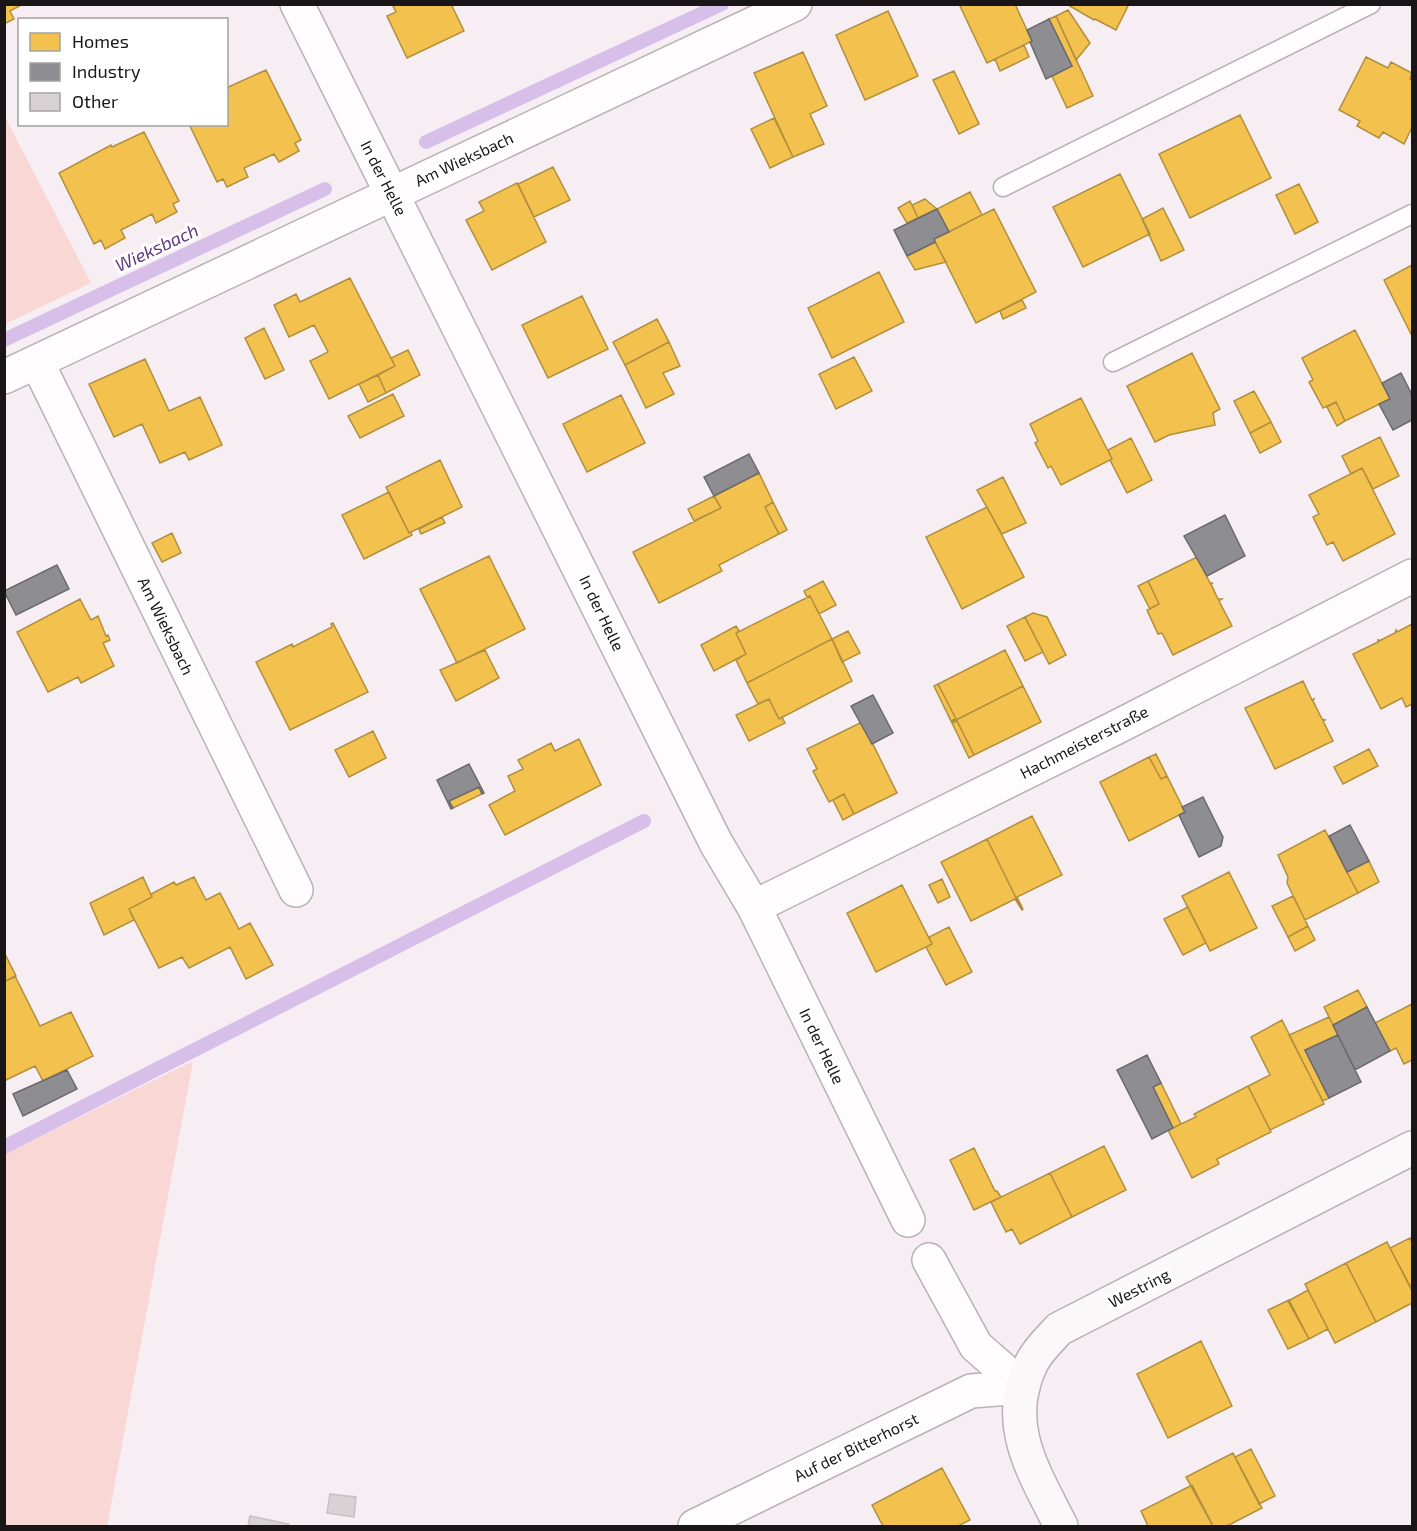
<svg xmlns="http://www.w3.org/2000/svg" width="1417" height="1531" font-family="'Exo 2',sans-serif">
<rect width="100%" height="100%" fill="#f6eef2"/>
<path fill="#f8d7d5" d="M5,117L91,283L5,324H4Z
M193,1061L107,1526H5V1154Z"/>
<path fill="#f2c14e" stroke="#b18e3e" stroke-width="1.5" d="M4,4H23L10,11L14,19L4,24Z
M392,4H451L464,31L407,58L387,16L396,12Z
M959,4H1015L1032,41L987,63Z
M1129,4L1116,30L1095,19L1094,20L1068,5Z
M1068,10L1090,43L1076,60L1056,16Z
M888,11L918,76L865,100L836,35Z
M1056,16L1093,96L1067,108L1052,76L1072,66L1049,19Z
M1024,45L1029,57L1000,71L995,59Z
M803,52L827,106L810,114L824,144L793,157L754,73Z
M1366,57L1388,68L1391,62L1412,73L1410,79L1412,80V127L1404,144L1383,132L1379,138L1357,126L1360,121L1339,110Z
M266,70L301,140L295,143L299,151L279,162L274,154L244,168L248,177L227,187L223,179L217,182L189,124H226V88Z
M954,71L979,124L959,134L933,80Z
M1240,115L1271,178L1190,218L1159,154Z
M774,118L793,157L770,168L751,129Z
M144,132L179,201L173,204L177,212L156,223L152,214L121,230L125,238L105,249L101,240L94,244L59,173L111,145L112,147Z
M553,167L570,200L534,217L518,184Z
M1120,174L1150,234L1083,267L1053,207Z
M517,183L546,242L492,270L466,220L484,211L479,202Z
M1299,184L1318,222L1295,234L1276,195Z
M970,192L982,215L949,232L937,209Z
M925,199L937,209L918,218L912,205Z
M910,201L918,218L907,223L898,208Z
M1163,208L1184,250L1161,261L1142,219Z
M994,209L1036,292L976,323L934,239Z
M935,242L946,262L915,270L907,256Z
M1412,265V336L1384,280Z
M879,272L904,322L832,358L808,308Z
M350,278L395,366L329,399L310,361L328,352L314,325L289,337L274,305L296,294L300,302Z
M582,296L608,349L548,378L522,325Z
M1022,300L1026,308L1003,319L1000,311Z
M657,319L669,342L625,365L613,342Z
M264,328L284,370L265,379L245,338Z
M1355,330L1390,399L1345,421L1336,402L1323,408L1309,382L1313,380L1302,358Z
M669,342L680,366L663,373L674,394L646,408L625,365Z
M408,350L420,375L386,393L378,375L395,366L391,358Z
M1192,353L1220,409L1213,413L1215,425L1169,435L1155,442L1127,386Z
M854,357L872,391L836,409L819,374Z
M145,359L169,411L200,397L222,445L189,460L185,452L160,463L142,424L114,437L89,384Z
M378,375L386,393L368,402L359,384Z
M1254,391L1271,422L1250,433L1234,401Z
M393,394L404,416L360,438L348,416Z
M621,395L645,443L587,472L563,424Z
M1081,398L1112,459L1061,485L1051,466L1048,468L1035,443L1038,441L1030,424Z
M1336,402L1345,421L1337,426L1327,407Z
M1271,422L1281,442L1260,453L1250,433Z
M1380,437L1399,476L1373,489L1362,468L1351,474L1342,456Z
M1131,438L1152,480L1127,493L1110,460L1112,459L1108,450Z
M440,460L462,507L409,533L386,487Z
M1362,468L1395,534L1343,561L1333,542L1327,545L1313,517L1319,514L1309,495Z
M759,473L773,502L765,507L779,534L719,565L722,571L659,603L633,552L721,508L714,496Z
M1003,477L1026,523L1002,534L977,490Z
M389,492L409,533L411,532L412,535L364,559L342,515Z
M714,496L721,508L694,521L688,509Z
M773,502L787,530L779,534L765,507Z
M987,507L1024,577L962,609L926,537Z
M442,517L445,523L421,534L419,529Z
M172,533L181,553L162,562L152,543Z
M489,556L525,629L457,663L420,589Z
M1197,557L1210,583H1213L1211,584L1218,599H1222L1219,601L1232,626L1173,655L1162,633L1158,634L1147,610L1159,604L1148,581Z
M823,581L836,605L819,614L810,596L807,597L804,591Z
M1148,581L1159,604L1150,609L1138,586Z
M810,596L832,639L747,683L736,660L746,654L736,633Z
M80,599L91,620L98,616L106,636L108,635L110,640L103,643L114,666L81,683L78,677L48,692L17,632Z
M1033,613L1047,617L1066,655L1049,664L1025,617Z
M1025,617L1043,652L1025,661L1007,626Z
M333,623L368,692L290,730L256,662L292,644L293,647L332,627L331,624Z
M1412,624V704L1406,707L1402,698L1381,709L1353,654L1378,642V639L1379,641L1395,633L1396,630L1397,632Z
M736,626L739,631L736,633L746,654L714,671L701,645Z
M848,631L860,653L842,662L832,639Z
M832,639L852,681L779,719L769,699L758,704L747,683Z
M485,650L499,678L456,701L440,670Z
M1005,650L1023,686L952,722L956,719L938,684Z
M1303,681L1312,700L1314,699L1313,701L1322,719L1325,720L1323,721L1333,741L1275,769L1245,708Z
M938,684L956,719L951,721L934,686Z
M1023,686L1041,722L974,755L957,721L952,723V722Z
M769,699L779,719L782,717L785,723L749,741L736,715Z
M957,721L974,755L969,758L952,723Z
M862,722L897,793L854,814L844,794L829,802L813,771L817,769L807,749Z
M373,731L386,758L349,777L335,750Z
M579,739L601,785L505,835L489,805L515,791L508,776L523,769L518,760L551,743L555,751Z
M1369,749L1378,766L1343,784L1334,767Z
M1156,754L1167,776L1161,779L1149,757Z
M1149,757L1161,779L1167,776L1185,812L1129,841L1100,782Z
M479,787L482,794L453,808L449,801Z
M844,794L854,814L843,820L833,800Z
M1032,816L1062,875L1017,897L1023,909L1022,910L987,839Z
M1325,830L1358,893L1305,920L1287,883L1288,877L1278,855Z
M987,839L1022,910L1015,899L971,921L941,862Z
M1369,861L1379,882L1358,893L1347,872Z
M1229,872L1257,928L1210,951L1182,896Z
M143,877L152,897L129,909L134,920L104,935L90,903Z
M194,877L206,900L220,893L239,929L250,923L273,965L246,979L230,947L189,968L182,957L159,968L129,909L152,897L151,894L174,882L176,885Z
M942,879L950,897L938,903L929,885Z
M902,885L932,944L876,972L847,913Z
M1293,896L1308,926L1288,937L1272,906Z
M1188,907L1206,943L1183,955L1164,919Z
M1308,926L1315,940L1295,951L1288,937Z
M949,927L972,972L946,985L926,947L932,944L929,937Z
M5,954L16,976L4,982V955Z
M15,976L40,1026L71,1012L93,1056L43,1081L35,1066L4,1081V982Z
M1358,990L1367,1007L1333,1025L1324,1007Z
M1412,1004V1060L1404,1064L1396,1048L1390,1051L1375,1023Z
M1329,1017L1338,1035L1305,1050L1329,1098L1323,1101L1289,1035Z
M1282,1020L1324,1104L1270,1130L1248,1086L1270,1075L1251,1037Z
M1161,1083L1181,1124L1173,1128L1153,1087Z
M1248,1086L1271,1132L1217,1159L1219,1164L1192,1178L1168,1130L1196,1117L1194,1114Z
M1104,1146L1126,1190L1072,1217L1050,1173Z
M974,1148L995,1191H997L1001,1197L974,1210L950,1160Z
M1050,1173L1072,1217L1020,1244L1012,1229L1006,1232L991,1202Z
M1410,1238L1412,1243V1285L1410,1286L1390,1248Z
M1387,1242L1412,1291V1303L1376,1322L1346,1263Z
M1346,1263L1376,1322L1335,1343L1305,1284Z
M1308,1290L1328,1329L1309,1339L1288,1301Z
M1289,1300L1309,1339L1288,1349L1268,1310Z
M1201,1341L1232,1406L1168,1438L1137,1374Z
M1251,1449L1275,1496L1259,1504L1235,1457Z
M1233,1453L1262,1508L1227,1526H1213L1186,1477Z
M942,1468L970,1520L958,1526H883L872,1505Z
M1192,1485L1213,1526H1148L1141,1511Z"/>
<path fill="#8d8d92" stroke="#6a696d" stroke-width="1.5" d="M1049,19L1072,66L1046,79L1030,42L1032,41L1027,30Z
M937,209L949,232L934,239L935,242L907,256L894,230Z
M1401,373L1412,395V420L1393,430L1379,404L1390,399L1382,383Z
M749,454L759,473L714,496L704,477Z
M1225,515L1245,556L1207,576L1184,536Z
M57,565L69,589L16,615L4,591Z
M873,695L893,733L872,744L851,706Z
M469,764L484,793L482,794L479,787L449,801L453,808L451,809L437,780Z
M1203,797L1223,837L1221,846L1199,857L1179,815L1185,812L1182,807Z
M1350,825L1369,861L1347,872L1329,836Z
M1367,1007L1390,1051L1355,1070L1333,1025Z
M1338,1035L1361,1082L1329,1098L1305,1050Z
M1147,1055L1161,1083L1153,1087L1173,1128L1152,1139L1117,1070Z
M67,1070L77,1089L23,1116L13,1094Z"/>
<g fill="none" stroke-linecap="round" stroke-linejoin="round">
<path stroke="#d7bfea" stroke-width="14" d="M426,142L722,4
M4,340L325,189
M4,1147L644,821"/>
</g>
<path fill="#d8d2d4" stroke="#c7c1c3" stroke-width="1.5" d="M330,1494L356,1497L354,1517L327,1513Z
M250,1516L289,1524V1526H248Z"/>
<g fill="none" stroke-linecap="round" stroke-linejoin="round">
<defs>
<path id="lane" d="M1003,187L1371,4
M1113,362L1412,214"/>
<path id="street" d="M297,4L716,843L754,907L908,1220
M37,362L296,890
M4,377L795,4
M754,907L1115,728L1412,576
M929,1260L976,1346L1023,1387
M695,1526L971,1391L1023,1387"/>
<path id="secondary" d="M1061,1526C1034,1472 1001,1423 1032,1362C1038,1350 1050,1339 1059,1329L1412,1148"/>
</defs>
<use href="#lane" stroke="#b8b2b5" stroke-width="21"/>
<use href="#street" stroke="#b8b2b5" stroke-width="36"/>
<use href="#secondary" stroke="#b8b2b5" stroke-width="36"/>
<use href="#lane" stroke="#fefcfd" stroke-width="18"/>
<use href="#street" stroke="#fefcfd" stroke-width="33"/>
<use href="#secondary" stroke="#fbf8fa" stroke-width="33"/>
</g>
<g text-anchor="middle" stroke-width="6" stroke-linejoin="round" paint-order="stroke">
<g font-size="16" fill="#1a1618" stroke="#fff">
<text transform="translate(464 159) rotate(-25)" y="6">Am Wieksbach</text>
<text transform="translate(384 178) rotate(63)" y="6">In der Helle</text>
<text transform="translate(602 613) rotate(64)" y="6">In der Helle</text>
<text transform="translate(166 626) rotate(64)" y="6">Am Wieksbach</text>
<text transform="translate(1084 742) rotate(-27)" y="6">Hachmeisterstraße</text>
<text transform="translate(822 1046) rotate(64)" y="6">In der Helle</text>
<text transform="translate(1139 1288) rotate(-27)" y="6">Westring</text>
<text transform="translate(856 1447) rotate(-26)" y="6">Auf der Bitterhorst</text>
</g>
<g font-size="18" font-style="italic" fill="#60387e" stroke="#fff">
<text transform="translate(157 248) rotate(-25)" y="6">Wieksbach</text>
</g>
</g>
<rect width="1417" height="1531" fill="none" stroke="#1a1618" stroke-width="12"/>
<rect x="18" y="18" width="210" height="108" fill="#ffffff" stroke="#a3a2a3" stroke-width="1.5"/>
<rect x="30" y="33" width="30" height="18" fill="#f2c14e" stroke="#a3a2a3" stroke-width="1.5"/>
<text x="72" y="48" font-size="18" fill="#1a1618">Homes</text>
<rect x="30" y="63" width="30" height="18" fill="#8d8d92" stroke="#a3a2a3" stroke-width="1.5"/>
<text x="72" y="78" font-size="18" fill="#1a1618">Industry</text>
<rect x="30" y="93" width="30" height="18" fill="#d8d2d4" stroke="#a3a2a3" stroke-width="1.5"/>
<text x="72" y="108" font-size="18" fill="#1a1618">Other</text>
</svg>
